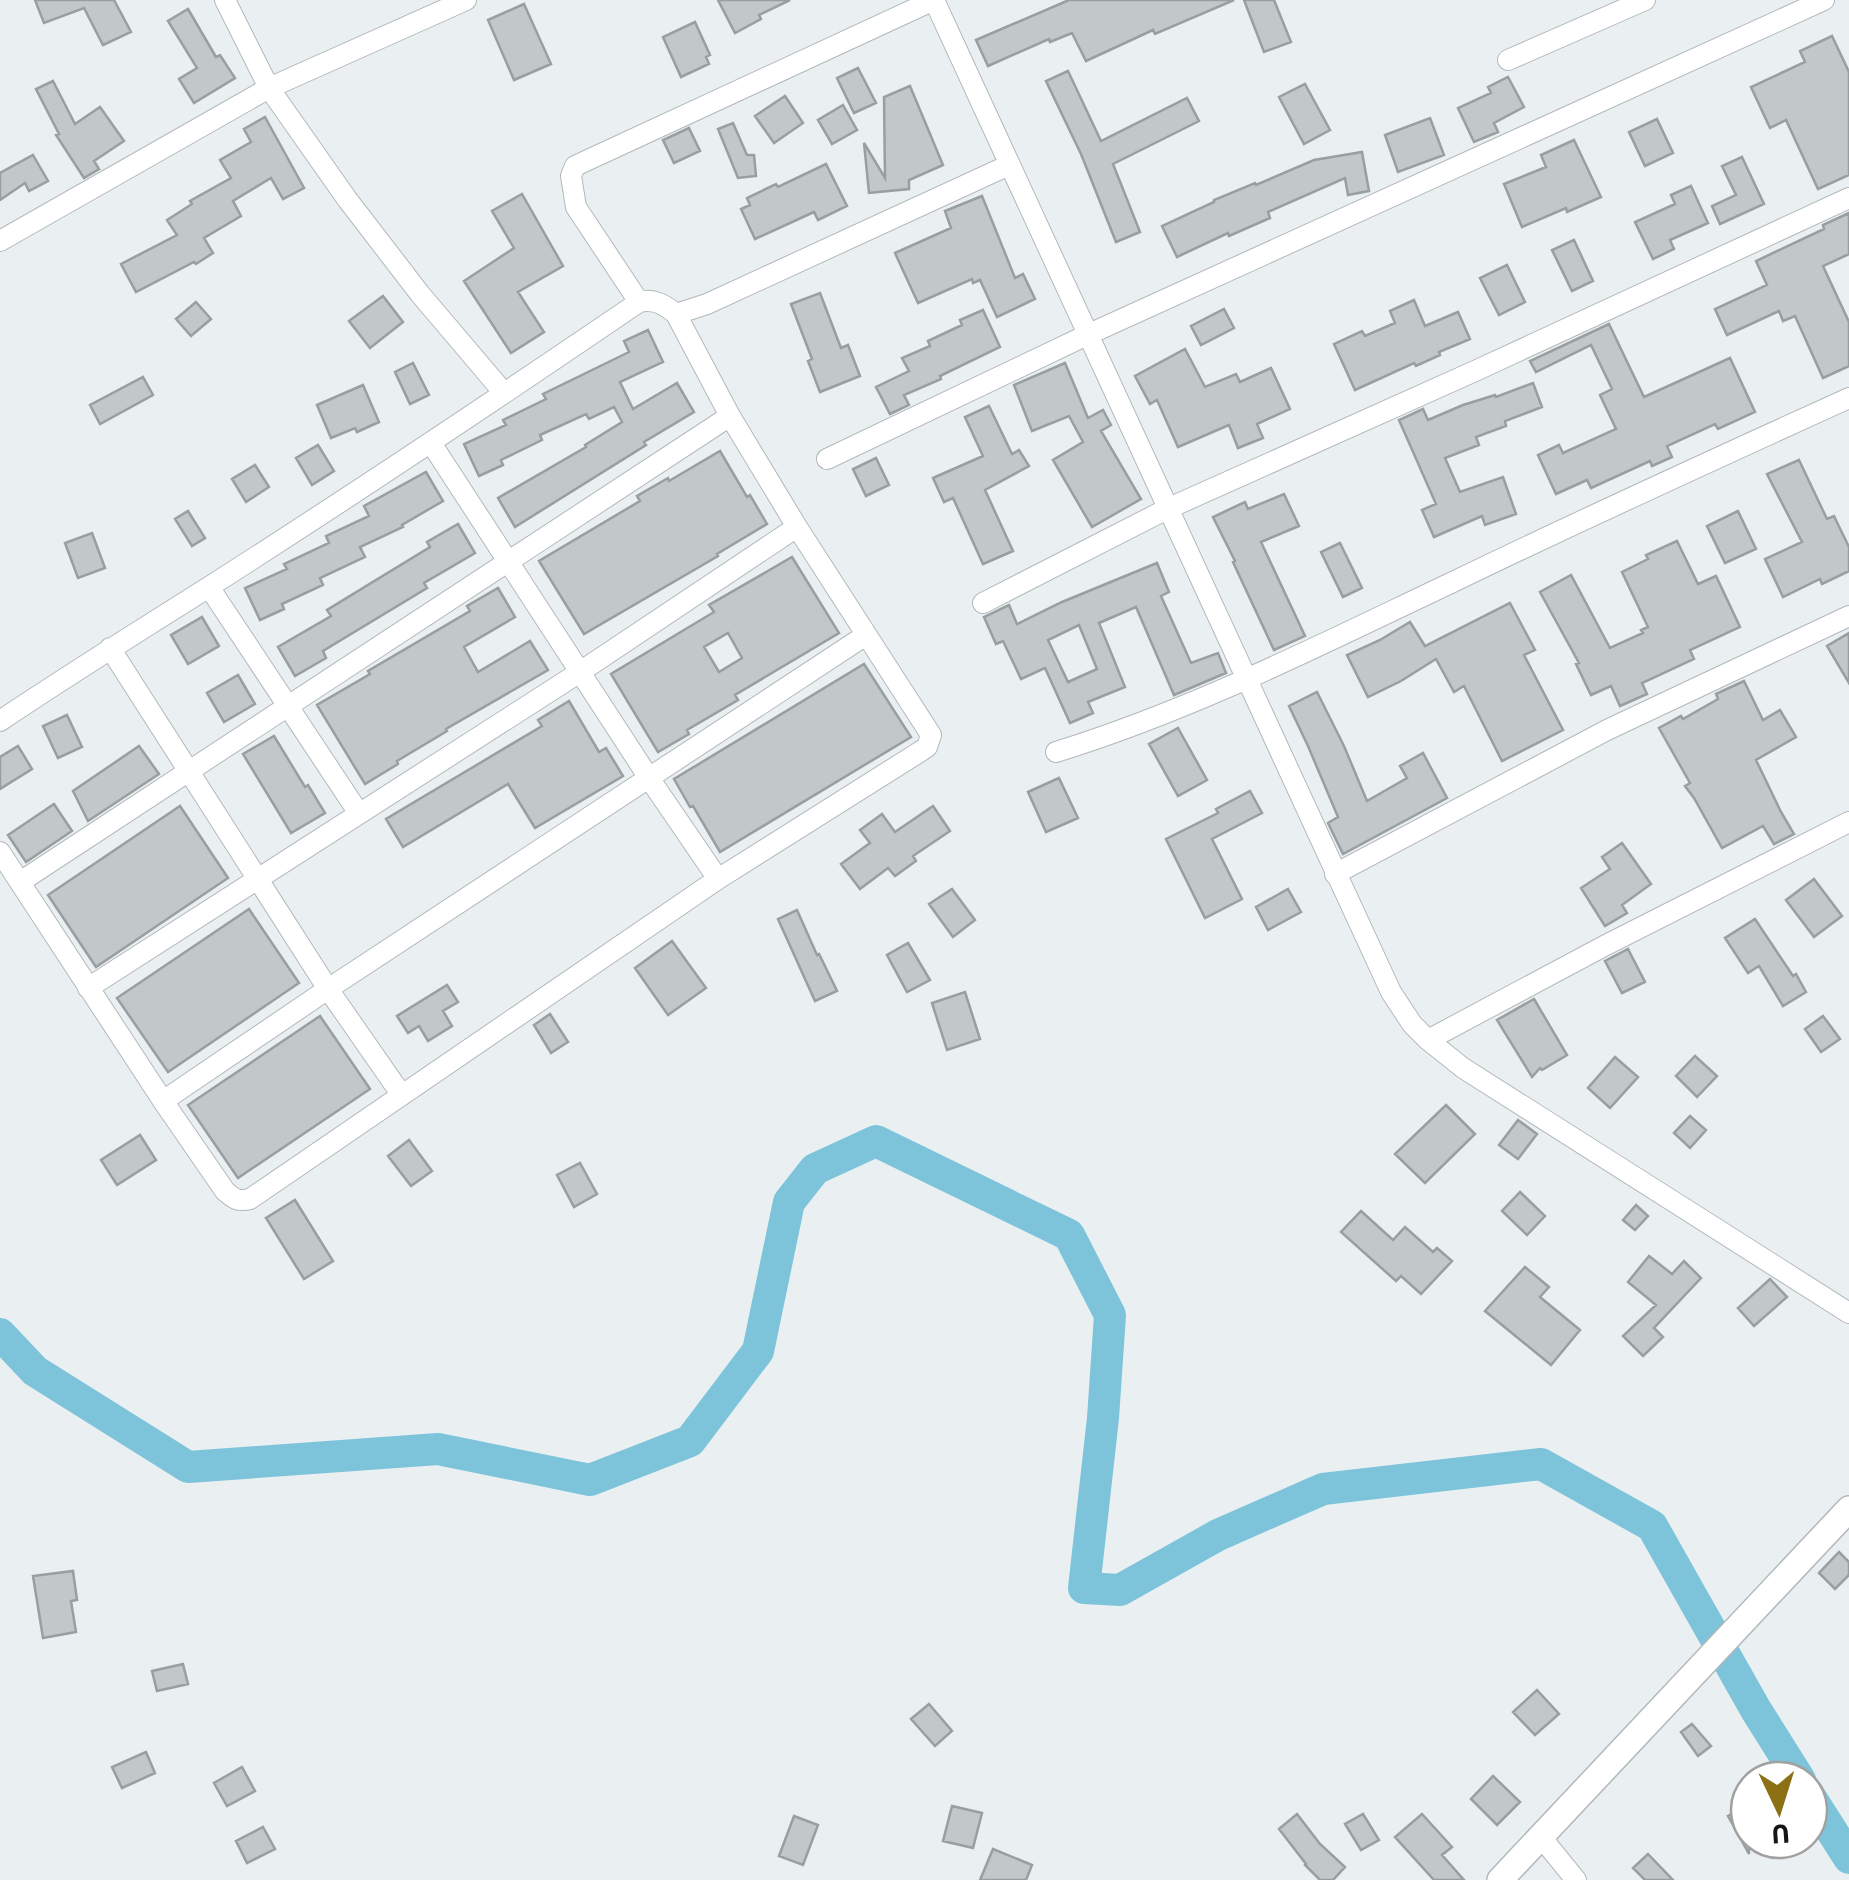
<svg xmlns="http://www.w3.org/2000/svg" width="1849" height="1880" font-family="'Source Sans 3',sans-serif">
<rect width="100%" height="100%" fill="#eaf0f2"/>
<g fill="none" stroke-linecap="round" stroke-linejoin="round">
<path stroke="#7dc4da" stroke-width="32" d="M0,1334L35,1371L188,1467L438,1449L590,1480L690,1441L758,1351L789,1202L815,1169L876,1141L1069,1235L1110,1315L1103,1418L1084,1588L1120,1590L1218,1535L1323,1489L1541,1464L1652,1526L1756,1710L1800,1780
M1809,1795L1849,1858"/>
</g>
<path fill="#c2c8ca" stroke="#999ea0" stroke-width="2.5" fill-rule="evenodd" d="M35,0H114L131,32L103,45L84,8L44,23Z
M718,0H790L759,15L761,19L735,33Z
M1069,0H1234L1155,34L1153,30L1086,61L1072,33L1050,42L1049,39L988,66L976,40Z
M1244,0H1274L1291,42L1264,52Z
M524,4L551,64L514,80L488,20Z
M188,9L216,57L220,55L235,78L194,103L179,79L197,68L168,21Z
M695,22L710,55L706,57L709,64L681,77L663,37Z
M1832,36L1849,72V175L1818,189L1786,120L1770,128L1751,87L1805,62L1800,51Z
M858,68L876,103L854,113L837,78Z
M1068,71L1101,141L1187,98L1199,121L1113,164L1140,232L1116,242L1081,154L1046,81Z
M1508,77L1524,107L1494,123L1498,132L1474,142L1458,108L1491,93L1488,87Z
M53,81L75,124L100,107L124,141L94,161L99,169L84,178L56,135L59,134L36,89Z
M1305,84L1330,130L1304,144L1279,97Z
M910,86L943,165L909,180V189L869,193L864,143L885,178L884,97Z
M785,96L803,123L774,143L755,116Z
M843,105L857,130L832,144L818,120Z
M265,117L304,188L283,199L271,178L233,201L241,216L204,238L213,253L196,264L194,262L136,292L121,264L177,235L167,220L192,204L190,201L231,178L220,160L251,142L244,129Z
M1430,118L1444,155L1398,172L1385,135Z
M1657,119L1673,153L1645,166L1629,132Z
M733,123L747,155H754L756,176L738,178L718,129Z
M689,128L700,151L674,163L663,140Z
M1574,140L1601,197L1567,212L1566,208L1522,227L1504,184L1546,167L1541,155Z
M1362,152L1369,191L1348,195L1345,178L1268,212L1270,218L1229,236L1228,233L1177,257L1162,226L1214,202V200L1255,183L1256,185L1314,160Z
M33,155L48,181L29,191L25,183L0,200V173Z
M1742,157L1764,204L1720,224L1712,206L1736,195L1722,166Z
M826,164L847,206L818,220L814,212L755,239L741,209L750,205L747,198L776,184L778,187Z
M1691,186L1708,223L1670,240L1674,249L1653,259L1635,222L1675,204L1671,195Z
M522,194L563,266L518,292L544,332L511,353L464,281L514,248L492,211Z
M982,196L1015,278L1023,274L1035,299L997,317L980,280L973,283L972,279L918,303L895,253L951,228L945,211Z
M1849,213V254L1823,266L1849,322V366L1823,378L1795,316L1783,321L1779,311L1727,335L1715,309L1767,285L1756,261L1824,229L1823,225Z
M1574,240L1593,281L1572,291L1552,250Z
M1507,265L1525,302L1499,315L1480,278Z
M820,293L841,348L848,345L860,376L820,392L808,361L812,359L791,304Z
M383,296L403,322L370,348L349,321Z
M1414,300L1425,326L1458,312L1470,339L1439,352L1440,355L1416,366L1414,363L1355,390L1334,344L1362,331L1365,336L1395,323L1390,311Z
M196,302L211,319L191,336L176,319Z
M1224,309L1234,328L1201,345L1191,326Z
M983,310L1000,347L940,376L941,379L904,395L909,405L890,414L876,387L909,371L902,358L930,346L928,341L962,325L960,320Z
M1609,324L1644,397L1730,358L1755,412L1718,429L1715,424L1667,446L1672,457L1652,466L1650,461L1591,488L1587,480L1556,494L1538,455L1559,445L1563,453L1616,429L1600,395L1612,389L1591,345L1536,372L1530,361Z
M648,330L663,362L620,382L633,409L677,383L694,412L644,442L646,445L515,527L498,498L586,447L585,445L622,422L614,407L589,419L586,414L540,435L542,440L501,460L503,465L479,476L464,444L506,425L503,420L546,399L543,394L629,352L624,341Z
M1185,349L1205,387L1236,374L1240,382L1271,368L1290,409L1257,424L1263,438L1238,448L1229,425L1178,447L1157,400L1150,404L1135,376Z
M413,363L429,395L410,404L395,372Z
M1065,363L1088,418L1103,410L1111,425L1101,431L1141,499L1092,527L1053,460L1083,442L1069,416L1032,431L1014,385Z
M143,377L153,395L100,424L90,405Z
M1533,383L1542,407L1505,421L1506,426L1476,437L1479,445L1445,458L1460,492L1503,477L1516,514L1485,525L1482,516L1434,537L1422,510L1436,504L1399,420L1423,409L1428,420L1463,405L1495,395L1496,397Z
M363,385L379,422L357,432L355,428L331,438L317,405Z
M989,406L1012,454L1019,450L1029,466L985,490L1013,551L983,564L953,498L944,502L933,478L983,456L965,417Z
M318,445L334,471L312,485L296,458Z
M720,451L747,497L750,495L767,524L717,554L718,556L584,634L539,561L640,501L637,496L668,478L669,481Z
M876,458L889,485L866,496L853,469Z
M1799,460L1827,519L1834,516L1849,547V571L1822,584L1820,579L1783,597L1765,559L1802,542L1767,474Z
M255,465L269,487L246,502L232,479Z
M426,472L443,501L402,525L403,527L360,547L365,557L320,578L323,585L282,604L284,609L260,620L245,588L287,569L284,564L329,543L326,536L369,516L364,506Z
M1284,494L1299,526L1261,542L1305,636L1274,650L1233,562L1235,561L1213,517L1245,502L1248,509Z
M188,511L205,538L192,546L175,519Z
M1738,511L1756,549L1725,563L1707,526Z
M458,524L475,553L424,583L427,588L323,651L326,658L295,676L278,647L331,616L327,610L430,547L427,542Z
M92,533L105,568L78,578L65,543Z
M1677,541L1698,584L1716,576L1740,627L1690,650L1694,659L1642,683L1647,694L1620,706L1611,686L1591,695L1576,664L1579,663L1540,592L1571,575L1610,648L1643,633L1641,630L1648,627L1622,572L1648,559L1646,555Z
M1340,543L1362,588L1343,597L1321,552Z
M792,557L839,633L735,695L738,700L687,730L689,734L658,752L611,674L714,612L709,605ZM728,633L742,658L719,672L704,647Z
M1157,563L1169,592L1161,596L1191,663L1218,653L1226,673L1174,695L1136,607L1099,623L1125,687L1088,702L1093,713L1070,723L1045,668L1021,679L1003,641L996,644L984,617L1009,605L1017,624L1062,602ZM1079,625L1097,669L1068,682L1048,640Z
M498,588L515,617L464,647L478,672L530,641L548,670L446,729L447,731L397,761L398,764L365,784L317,705L370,674L368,671L470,611L467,606Z
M1510,603L1535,650L1524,655L1563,730L1502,761L1464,686L1454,692L1436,659L1401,681L1368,697L1347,655L1380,640L1410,622L1425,646Z
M202,617L219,646L188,664L171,635Z
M1849,633V683L1827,646Z
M864,664L911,737L720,852L693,806L690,807L674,779Z
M238,675L255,704L224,722L207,693Z
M1744,681L1763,720L1780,710L1796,737L1756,760L1781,812L1794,834L1774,844L1763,826L1722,848L1694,798L1685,786L1690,783L1659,728L1681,716L1683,719L1718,699L1716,694Z
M1317,692L1344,746L1367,801L1407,778L1400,766L1423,753L1447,798L1343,854L1328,823L1338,817L1308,746L1289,706Z
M569,701L599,752L606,748L623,776L535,828L508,784L403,847L386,819L542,726L538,720Z
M67,715L82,747L58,758L43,726Z
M1178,728L1207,780L1178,796L1149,744Z
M274,736L305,787L308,785L325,813L291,833L243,754Z
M18,746L32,769L0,789V757Z
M139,746L159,774L88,821L73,791Z
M1059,778L1078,818L1046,832L1028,792Z
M1250,791L1262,813L1212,839L1242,899L1205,918L1166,839L1218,813L1216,809Z
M54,804L72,831L26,862L8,835Z
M180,806L228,878L96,967L48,895Z
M933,806L950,831L913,856L916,861L895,876L888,868L860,889L841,864L870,843L860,830L882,814L895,832Z
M1622,843L1651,884L1622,905L1627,913L1605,926L1581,888L1610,869L1602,857Z
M1814,879L1842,916L1814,937L1786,900Z
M952,889L975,920L953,937L929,904Z
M1288,889L1301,912L1268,930L1256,907Z
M249,909L299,983L168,1072L117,998Z
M797,910L817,955L819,954L837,991L815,1001L778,919Z
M1755,919L1793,976L1796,974L1806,992L1783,1006L1759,966L1748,973L1725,938Z
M672,941L706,988L668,1015L635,968Z
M908,943L930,980L907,992L887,955Z
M1628,949L1645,982L1622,993L1605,961Z
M447,985L458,1002L443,1011L452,1026L428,1041L419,1026L408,1033L397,1016Z
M965,992L980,1039L947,1050L932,1003Z
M1534,999L1567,1055L1542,1070L1540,1068L1532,1077L1497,1020Z
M550,1014L568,1042L551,1053L534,1025Z
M320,1016L370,1089L238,1178L188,1105Z
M1823,1016L1840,1039L1821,1052L1805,1029Z
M1695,1056L1717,1076L1697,1097L1676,1076Z
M1615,1057L1638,1077L1610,1108L1588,1088Z
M1446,1105L1475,1134L1425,1183L1395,1154Z
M1690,1116L1706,1130L1690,1148L1674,1133Z
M1518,1120L1537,1134L1518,1159L1499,1145Z
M140,1135L156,1160L117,1185L101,1160Z
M409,1140L432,1171L411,1186L388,1156Z
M580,1163L597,1194L574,1207L557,1175Z
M1520,1192L1545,1216L1527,1235L1502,1211Z
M295,1200L333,1261L304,1279L266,1218Z
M1636,1205L1648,1216L1635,1230L1623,1220Z
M1361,1211L1393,1240L1405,1227L1433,1252L1437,1248L1452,1261L1421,1294L1401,1276L1396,1281L1341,1232Z
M1649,1256L1672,1274L1684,1261L1701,1278L1654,1328L1663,1337L1643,1356L1623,1336L1656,1305L1628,1282Z
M1525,1267L1549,1287L1540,1297L1580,1330L1551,1365L1485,1311Z
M1770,1279L1787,1297L1754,1326L1738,1308Z
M1839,1552L1849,1562V1575L1835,1589L1819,1573Z
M73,1571L77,1600L71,1601L76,1632L43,1638L33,1576Z
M183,1664L188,1684L157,1691L152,1671Z
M1537,1690L1559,1714L1535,1735L1513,1712Z
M929,1704L952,1731L935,1746L911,1719Z
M1692,1724L1711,1746L1698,1756L1681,1732Z
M146,1752L155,1773L122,1788L112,1767Z
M242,1767L255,1791L227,1806L214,1783Z
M1493,1776L1520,1802L1497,1825L1471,1799Z
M1749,1804V1854L1728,1816Z
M952,1806L982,1813L973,1848L943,1841Z
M1297,1814L1320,1844L1345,1867L1333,1880H1320L1305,1865L1306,1864L1279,1829Z
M1363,1814L1379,1840L1361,1850L1345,1824Z
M1422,1814L1452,1847L1442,1855L1464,1880H1434L1395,1837Z
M794,1816L818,1825L803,1865L779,1856Z
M263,1827L275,1849L247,1863L236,1841Z
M993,1849L1032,1865L1026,1880H980Z
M1648,1854L1673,1880H1645L1633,1868Z"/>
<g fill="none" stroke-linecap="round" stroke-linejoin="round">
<defs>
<path id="minor" d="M225,0L269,88L347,199L420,294L504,393
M934,0L1391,992L1412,1024L1428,1040L1463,1068L1849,1313
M1508,60L1645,0
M0,241L269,88L466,0
M639,302L576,207L571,176L575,166L934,0
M676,314L707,304L1009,165
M431,443L649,778L718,879
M827,459L1087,335L1824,0
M209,587L358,812
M983,603L1167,509L1475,371L1849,198
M110,648L328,989L401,1094
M0,721C70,674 141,630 212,585C356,493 498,398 639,302C654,298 665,305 676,314L730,416L797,527L931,735L927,747L921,751L718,879L250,1199C238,1202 234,1199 225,1191L163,1101L0,852
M1056,752C1195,709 1324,643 1455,581C1585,518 1717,458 1849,398
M1335,874L1607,730L1849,616
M20,882L730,416
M88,988L580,672L797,527
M1428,1040L1606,945L1849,822
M163,1101L328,989L866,635
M1541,1837L1576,1880"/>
<path id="tertiary" d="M1500,1880L1849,1509"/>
</defs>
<use href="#minor" stroke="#b3b8ba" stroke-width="22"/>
<use href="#tertiary" stroke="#b3b8ba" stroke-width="28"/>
<use href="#minor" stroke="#fff" stroke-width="20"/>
<use href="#tertiary" stroke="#fff" stroke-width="25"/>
</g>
<g transform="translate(1779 1810) rotate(176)"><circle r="48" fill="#ffffff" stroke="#a1a1a2" stroke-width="2.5"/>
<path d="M0-8L18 38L0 25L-18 38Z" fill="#8c7114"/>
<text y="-15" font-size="28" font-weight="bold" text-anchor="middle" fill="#131516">U</text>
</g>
</svg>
